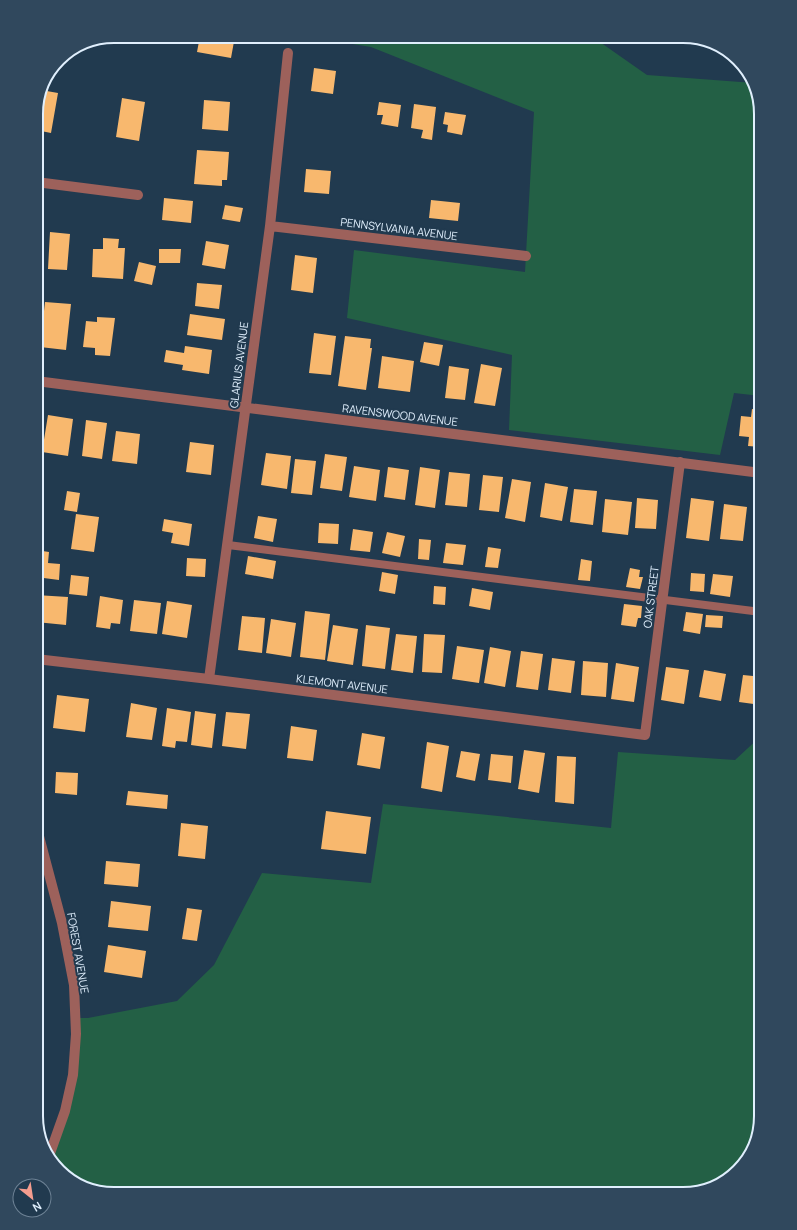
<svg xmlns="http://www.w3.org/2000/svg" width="797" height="1230" font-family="Manrope,sans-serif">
<rect width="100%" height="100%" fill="#213a4f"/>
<path fill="#236045" d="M303,36H598L597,40L647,75L754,83L761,114V396L734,393L720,455L509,430L512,355L347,318L354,250L525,272L534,112L371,47Z
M761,736V1116L750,1155L718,1186L683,1194H109L71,1181L49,1156L65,1111L75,1018H88L177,1001L214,965L262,873L371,883L383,804L611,828L618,752L735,760Z"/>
<path fill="#f8b86e" d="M200,36H235L231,58L197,52Z
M314,68L336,71L333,94L311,91Z
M41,90L58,93L51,133L36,130V109Z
M122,98L145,102L139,141L116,137Z
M204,100L230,102L228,131L202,129Z
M379,102L401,105L398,127L381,124L383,115H377Z
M414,104L436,107L432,140L421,138L423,130L411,128Z
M445,112L466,115L462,135L447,132L448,125L443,124Z
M197,150L229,152L227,180H222V186L194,184Z
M306,169L331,171L329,194L304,192Z
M164,198L193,201L191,223L162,220Z
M431,200L460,203L458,221L429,218Z
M225,205L243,208L240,222L222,219Z
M50,232L70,234L67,270L48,269Z
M103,238L119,239L118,248H125L123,279L92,277L93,249H103Z
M206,241L229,245L225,269L202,265Z
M159,249H181L180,263H159Z
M295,255L317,258L313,293L291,290Z
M139,262L156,266L152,285L134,281Z
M197,283L222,285L219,309L195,306Z
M45,302L71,304L66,350L40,347Z
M190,314L225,319L222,340L187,335Z
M97,317L115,318L110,356L95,355V348L83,347L86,321L97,322Z
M314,333L336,336L331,375L309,373Z
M345,336L371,339L370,348H372L366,390L338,386Z
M424,342L443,345L439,366L420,362Z
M185,346L212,350L209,374L182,370L183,365L164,362L166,350L184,353Z
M382,356L414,361L410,392L378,388Z
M481,364L502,368L495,406L474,403Z
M449,366L469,369L465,400L445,398Z
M752,409L761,410V447L748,446L749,437L739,436L741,416L751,417Z
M48,415L73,419L68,456L42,452Z
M86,420L107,423L102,459L82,456Z
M116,431L140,434L137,464L112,461Z
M190,442L214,445L211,475L186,472Z
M266,453L291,456L287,489L261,485Z
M325,454L347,457L342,491L320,488Z
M295,459L316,461L312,495L291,493Z
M354,466L380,470L376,501L349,497Z
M388,467L409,470L405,500L384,497Z
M420,467L440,470L435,508L415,505Z
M449,472L470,474L467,507L445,505Z
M483,475L503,477L499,512L479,510Z
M512,479L531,482L525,522L505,518Z
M545,483L568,487L562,521L540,517Z
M574,489L597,491L593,525L570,522Z
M67,491L80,493L77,512L64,510Z
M637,498L658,500L656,529L635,528Z
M691,498L714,501L709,541L686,538Z
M605,499L632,502L628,535L602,532Z
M724,504L747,507L743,541L720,539Z
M76,514L99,517L94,552L71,549Z
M258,516L277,519L273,542L254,538Z
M164,519L192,524L189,546L171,543L173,533L162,531Z
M319,523L339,524L338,544L318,543Z
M760,525H761V543H758Z
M353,529L373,532L370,552L350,550Z
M387,532L405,536L400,557L382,553Z
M419,539L431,540L429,560L418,559Z
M446,543L466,545L463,565L443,563Z
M488,547L501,549L498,568L485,567Z
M36,550L49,552L48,563L60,564L59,580L36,577Z
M248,556L276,561L273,579L245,574Z
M187,558L206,559L205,577L186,576Z
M581,559L592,561L590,581L578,580Z
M630,568L640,570L639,577H643L640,589L626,587Z
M382,572L398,575L395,594L379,591Z
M691,573L705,574L704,592L690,591Z
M713,574L733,576L730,597L710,594Z
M71,575L89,577L87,596L69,594Z
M434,586L446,587L445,605L433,604Z
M472,588L493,592L490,610L469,606Z
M36,595L68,597L66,625L36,622Z
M100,596L123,600L120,624L111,623L110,629L96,627Z
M134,600L161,603L157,634L130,631Z
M167,601L192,605L187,638L162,634Z
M624,604L642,606L641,618H638L636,627L621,625Z
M305,611L330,614L325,660L300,657Z
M686,612L703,614L700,634L683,631Z
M706,615L723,616L722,628L705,627Z
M242,616L265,618L262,653L238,650Z
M271,619L296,623L291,657L266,653Z
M333,625L358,629L353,665L327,661Z
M366,625L390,628L385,669L362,666Z
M396,634L417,636L413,673L391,670Z
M424,634L445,635L442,673L422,672Z
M457,646L484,650L479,683L452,679Z
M490,647L511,651L505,687L484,683Z
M521,651L543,654L538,690L516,687Z
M757,651H761V705L739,702L743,675L753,676Z
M552,658L575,661L571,693L548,690Z
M583,661L608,663L606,697L581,695Z
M616,663L639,667L634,702L611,699Z
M666,667L689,670L684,704L661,700Z
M704,670L726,674L721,701L699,697Z
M57,695L89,699L85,732L53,728Z
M131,703L157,708L152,740L126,737Z
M167,708L191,712L187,742L176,741L175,748L162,746Z
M195,711L216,714L212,748L191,745Z
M226,712L250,714L246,749L222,746Z
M291,726L317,730L313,761L287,758Z
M362,733L385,737L380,769L357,765Z
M427,742L449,746L442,792L421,788Z
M524,750L545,753L539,793L518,789Z
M461,751L480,754L475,781L456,777Z
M491,754L513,756L511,783L488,780Z
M557,756L576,757L574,804L555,802Z
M56,772L78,773L77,795L55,793Z
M128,791L168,795L167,809L126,805Z
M326,811L371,817L366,854L321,849Z
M181,823L208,826L205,859L178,856Z
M106,861L140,864L138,887L104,884Z
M111,901L151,906L148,931L108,927Z
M187,908L202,910L197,941L182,939Z
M108,945L146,951L142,978L104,972Z"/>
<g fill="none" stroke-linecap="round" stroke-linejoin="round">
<path stroke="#9d615b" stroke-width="8" d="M228,545L761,612"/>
<path stroke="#9d615b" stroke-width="10" d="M36,182L138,195
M270,226L526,256
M36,381L761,473
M36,659L209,679L645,735L680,462
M209,679L270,226L288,53
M36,825L62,923L74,985L76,1034L73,1075L65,1111L49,1156"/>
</g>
<g text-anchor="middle" stroke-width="4" stroke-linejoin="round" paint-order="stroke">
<g font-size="11" fill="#e0effd" stroke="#213a4f">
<text transform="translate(399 229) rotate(7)" y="4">PENNSYLVANIA AVENUE</text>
<text transform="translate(239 365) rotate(-83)" y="4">GLARIUS AVENUE</text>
<text transform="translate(400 415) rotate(7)" y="4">RAVENSWOOD AVENUE</text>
<text transform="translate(651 597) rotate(-83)" y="4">OAK STREET</text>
<text transform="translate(342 684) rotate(7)" y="4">KLEMONT AVENUE</text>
<text transform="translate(78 953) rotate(80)" y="4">FOREST AVENUE</text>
</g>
</g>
<path d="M0 0H797V1230H0ZM114 43H683A71 71 0 0 1 754 114V1116A71 71 0 0 1 683 1187H114A71 71 0 0 1 43 1116V114A71 71 0 0 1 114 43Z" fill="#30485d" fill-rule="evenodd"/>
<path fill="none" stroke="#e0effd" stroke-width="2" d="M114 43H683A71 71 0 0 1 754 114V1116A71 71 0 0 1 683 1187H114A71 71 0 0 1 43 1116V114A71 71 0 0 1 114 43Z"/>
<g transform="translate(32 1198) rotate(150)"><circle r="19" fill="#213a4f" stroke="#6d8295"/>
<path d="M0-3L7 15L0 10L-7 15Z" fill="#f59d8f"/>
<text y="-6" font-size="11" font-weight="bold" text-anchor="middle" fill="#e0effd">N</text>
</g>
</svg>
